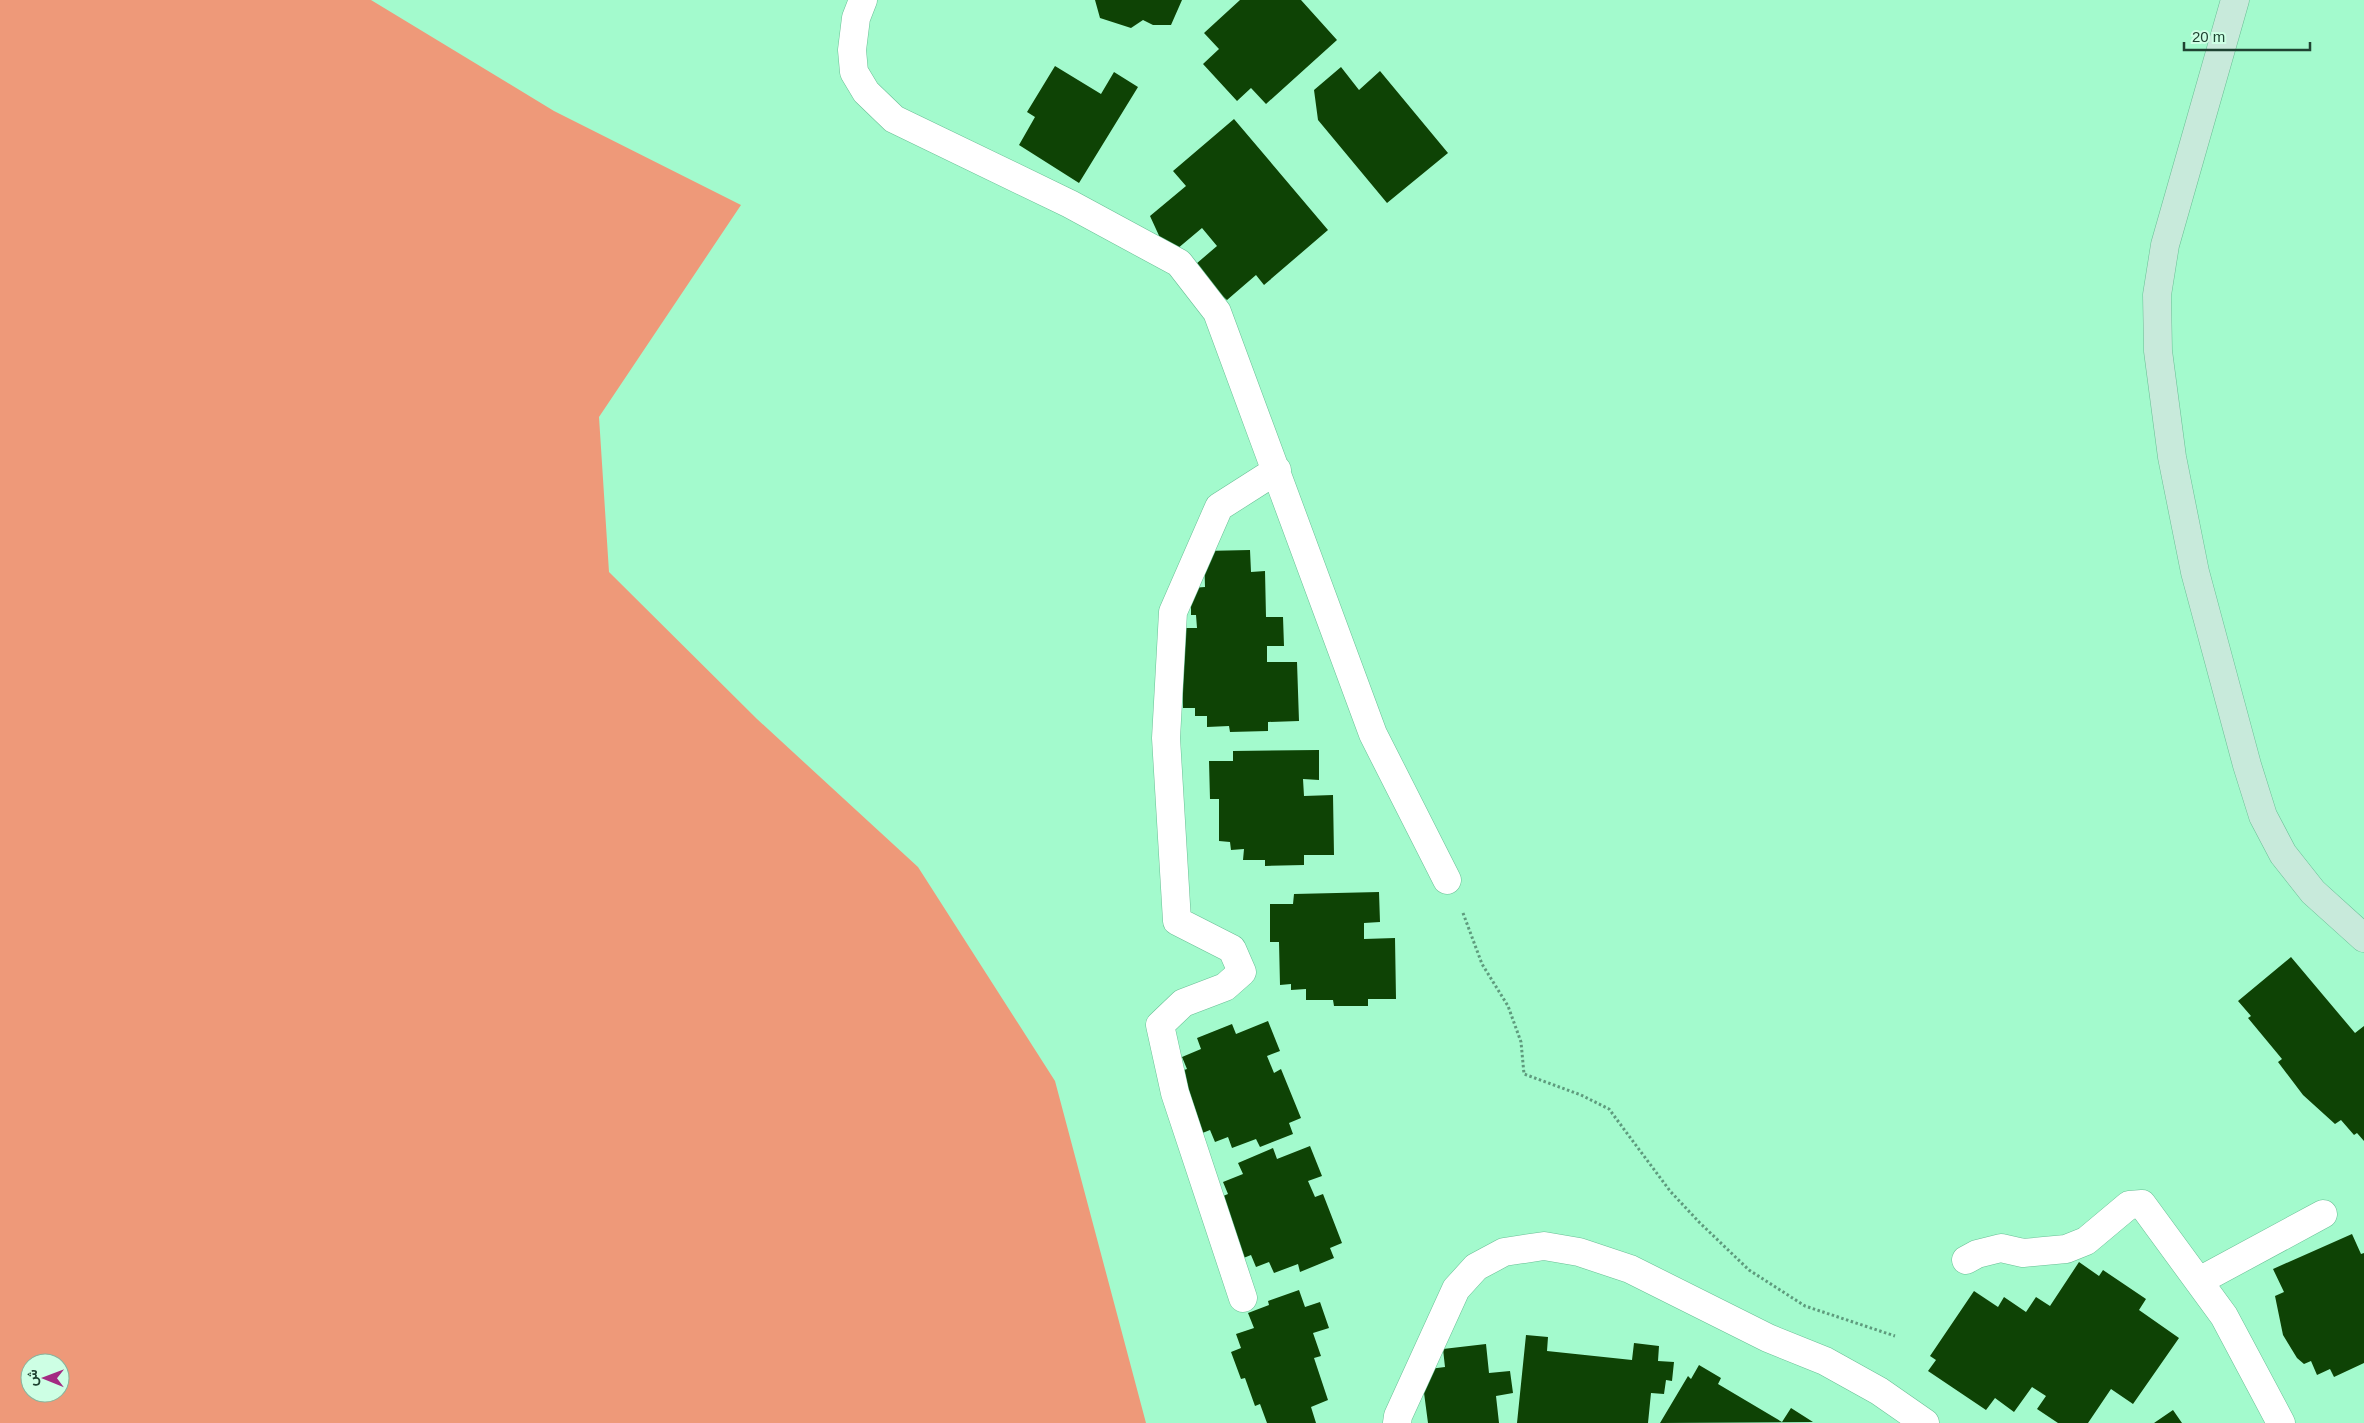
<svg xmlns="http://www.w3.org/2000/svg" width="2364" height="1423" font-family="Helvetica,Vazirmatn,sans-serif">
<rect width="100%" height="100%" fill="#a3facd"/>
<path fill="#ee9979" fill-rule="evenodd" d="M0,0H371L554,111L741,205L599,417L609,572L757,719L918,867L1055,1081L1146,1423H0ZM30,1363H60V1393H30Z"/>
<path fill="#0e4305" d="M1095,0H1182L1171,25H1153L1143,20L1131,28L1100,18Z
M1240,0H1301L1337,40L1266,104L1251,88L1237,101L1203,64L1219,49L1204,33Z
M1055,66L1101,94L1114,72L1138,87L1079,183L1019,145L1035,117L1027,112Z
M1341,67L1359,90L1380,71L1448,153L1387,203L1318,120L1314,90Z
M1234,119L1328,230L1264,285L1256,275L1227,300L1206,282L1196,264L1217,246L1202,228L1177,249L1161,240L1150,216L1186,186L1173,171Z
M1250,550L1251,572L1265,571L1266,617H1283L1284,646H1267V662H1297L1299,721L1268,722V731L1230,732L1229,726L1207,727V716H1195V708H1183L1181,628H1197L1196,615H1191V588L1205,587L1204,551Z
M1319,750V780L1303,779L1304,796L1333,795L1334,855H1304V865L1265,866V860H1243L1244,849L1231,850L1230,842L1219,841V799H1210L1209,761H1233V751Z
M1379,892L1380,922L1364,923V939L1395,938L1396,999H1368V1006H1334L1333,1000H1306V989L1291,990V984L1280,985L1279,942H1270V904H1293L1294,894Z
M2291,957L2355,1033L2364,1026V1141L2357,1133L2354,1135L2341,1120L2335,1124L2303,1095L2278,1062L2282,1059L2248,1018L2251,1016L2238,1001Z
M1268,1021L1280,1051L1267,1056L1274,1073L1281,1069L1301,1118L1289,1123L1293,1134L1260,1147L1256,1139L1232,1148L1228,1137L1215,1142L1210,1130L1200,1134L1175,1073L1187,1069L1182,1057L1201,1049L1197,1038L1232,1024L1236,1034Z
M1310,1146L1322,1176L1308,1181L1315,1197L1323,1194L1342,1243L1330,1248L1334,1258L1300,1272L1298,1264L1274,1273L1269,1262L1256,1267L1251,1255L1241,1259L1216,1199L1228,1194L1223,1182L1243,1174L1238,1163L1273,1148L1277,1159Z
M2352,1234L2361,1254L2364,1253V1363L2334,1377L2330,1369L2317,1375L2311,1361L2304,1364L2297,1358L2283,1335L2275,1296L2284,1292L2273,1269Z
M2079,1262L2099,1276L2103,1270L2146,1299L2139,1310L2179,1338L2133,1404L2111,1389L2088,1423H2058L2037,1409L2046,1396L2032,1387L2014,1412L1995,1398L1986,1410L1928,1371L1936,1360L1930,1356L1974,1291L1998,1307L2004,1297L2026,1312L2036,1297L2050,1306Z
M1299,1290L1305,1307L1320,1302L1329,1328L1313,1333L1321,1356L1314,1358L1328,1400L1311,1407L1316,1423H1267L1260,1404L1255,1406L1245,1378L1241,1379L1231,1352L1241,1348L1236,1334L1254,1328L1248,1313L1269,1305L1268,1301Z
M1526,1335L1548,1337L1547,1351L1632,1360L1634,1343L1659,1346L1658,1361L1674,1362L1672,1381L1666,1380L1664,1394L1651,1393L1648,1423H1517Z
M1486,1344L1489,1373L1510,1371L1513,1393L1496,1396L1499,1423H1428L1421,1370L1445,1367L1443,1349Z
M1699,1365L1721,1378L1718,1384L1782,1422L1791,1408L1813,1422L1660,1423L1688,1376L1691,1379Z
M2173,1410L2182,1423H2154Z"/>
<g fill="none" stroke-linecap="round" stroke-linejoin="round">
<defs>
<path id="street" d="M863,0L856,18L852,50L854,72L866,92L894,119L1070,204L1179,263L1217,312L1373,734L1447,880
M1966,1260L1977,1254L2001,1248L2023,1253L2066,1249L2086,1241L2129,1205L2142,1204L2224,1316L2281,1423
M2199,1281L2323,1214
M1243,1298L1175,1093L1160,1025L1183,1003L1225,987L1242,972L1232,949L1177,921L1166,738L1173,612L1219,507L1277,470
M1397,1423L1398,1416L1456,1289L1476,1267L1504,1252L1544,1246L1579,1252L1630,1269L1768,1338L1825,1361L1879,1391L1925,1423"/>
<path id="secondary" d="M2235,0L2165,245L2157,295L2158,351L2172,457L2195,572L2247,765L2263,816L2283,854L2313,892L2364,938"/>
</defs>
<use href="#street" stroke="#69bf95" stroke-width="29"/>
<use href="#secondary" stroke="#69bf95" stroke-width="29"/>
<path stroke="#5e9b7d" stroke-width="3" stroke-dasharray="2.5 2.5" stroke-linecap="butt" d="M1463,913L1482,964L1508,1006L1521,1042L1524,1074L1581,1095L1609,1109L1670,1191L1699,1222L1749,1270L1805,1306L1895,1336"/>
<use href="#street" stroke="#fff" stroke-width="28"/>
<use href="#secondary" stroke="#c8eadb" stroke-width="28"/>
</g>
<g transform="translate(45 1378) rotate(271)"><circle r="24" fill="#cdffe4" stroke="#87b49d"/>
<path d="M0-4L9 19L0 12L-9 19Z" fill="#a32b82"/>
<text y="-8" font-size="14" font-weight="bold" text-anchor="middle" fill="#1f4332">ش</text>
</g>
<path d="M2184 42v8h126v-8" fill="none" stroke="#1f4332" stroke-width="2.5"/>
<text x="2192" y="42" font-size="15" fill="#1f4332" stroke="#cdffe4" stroke-width="4" paint-order="stroke">20 m</text>
</svg>
